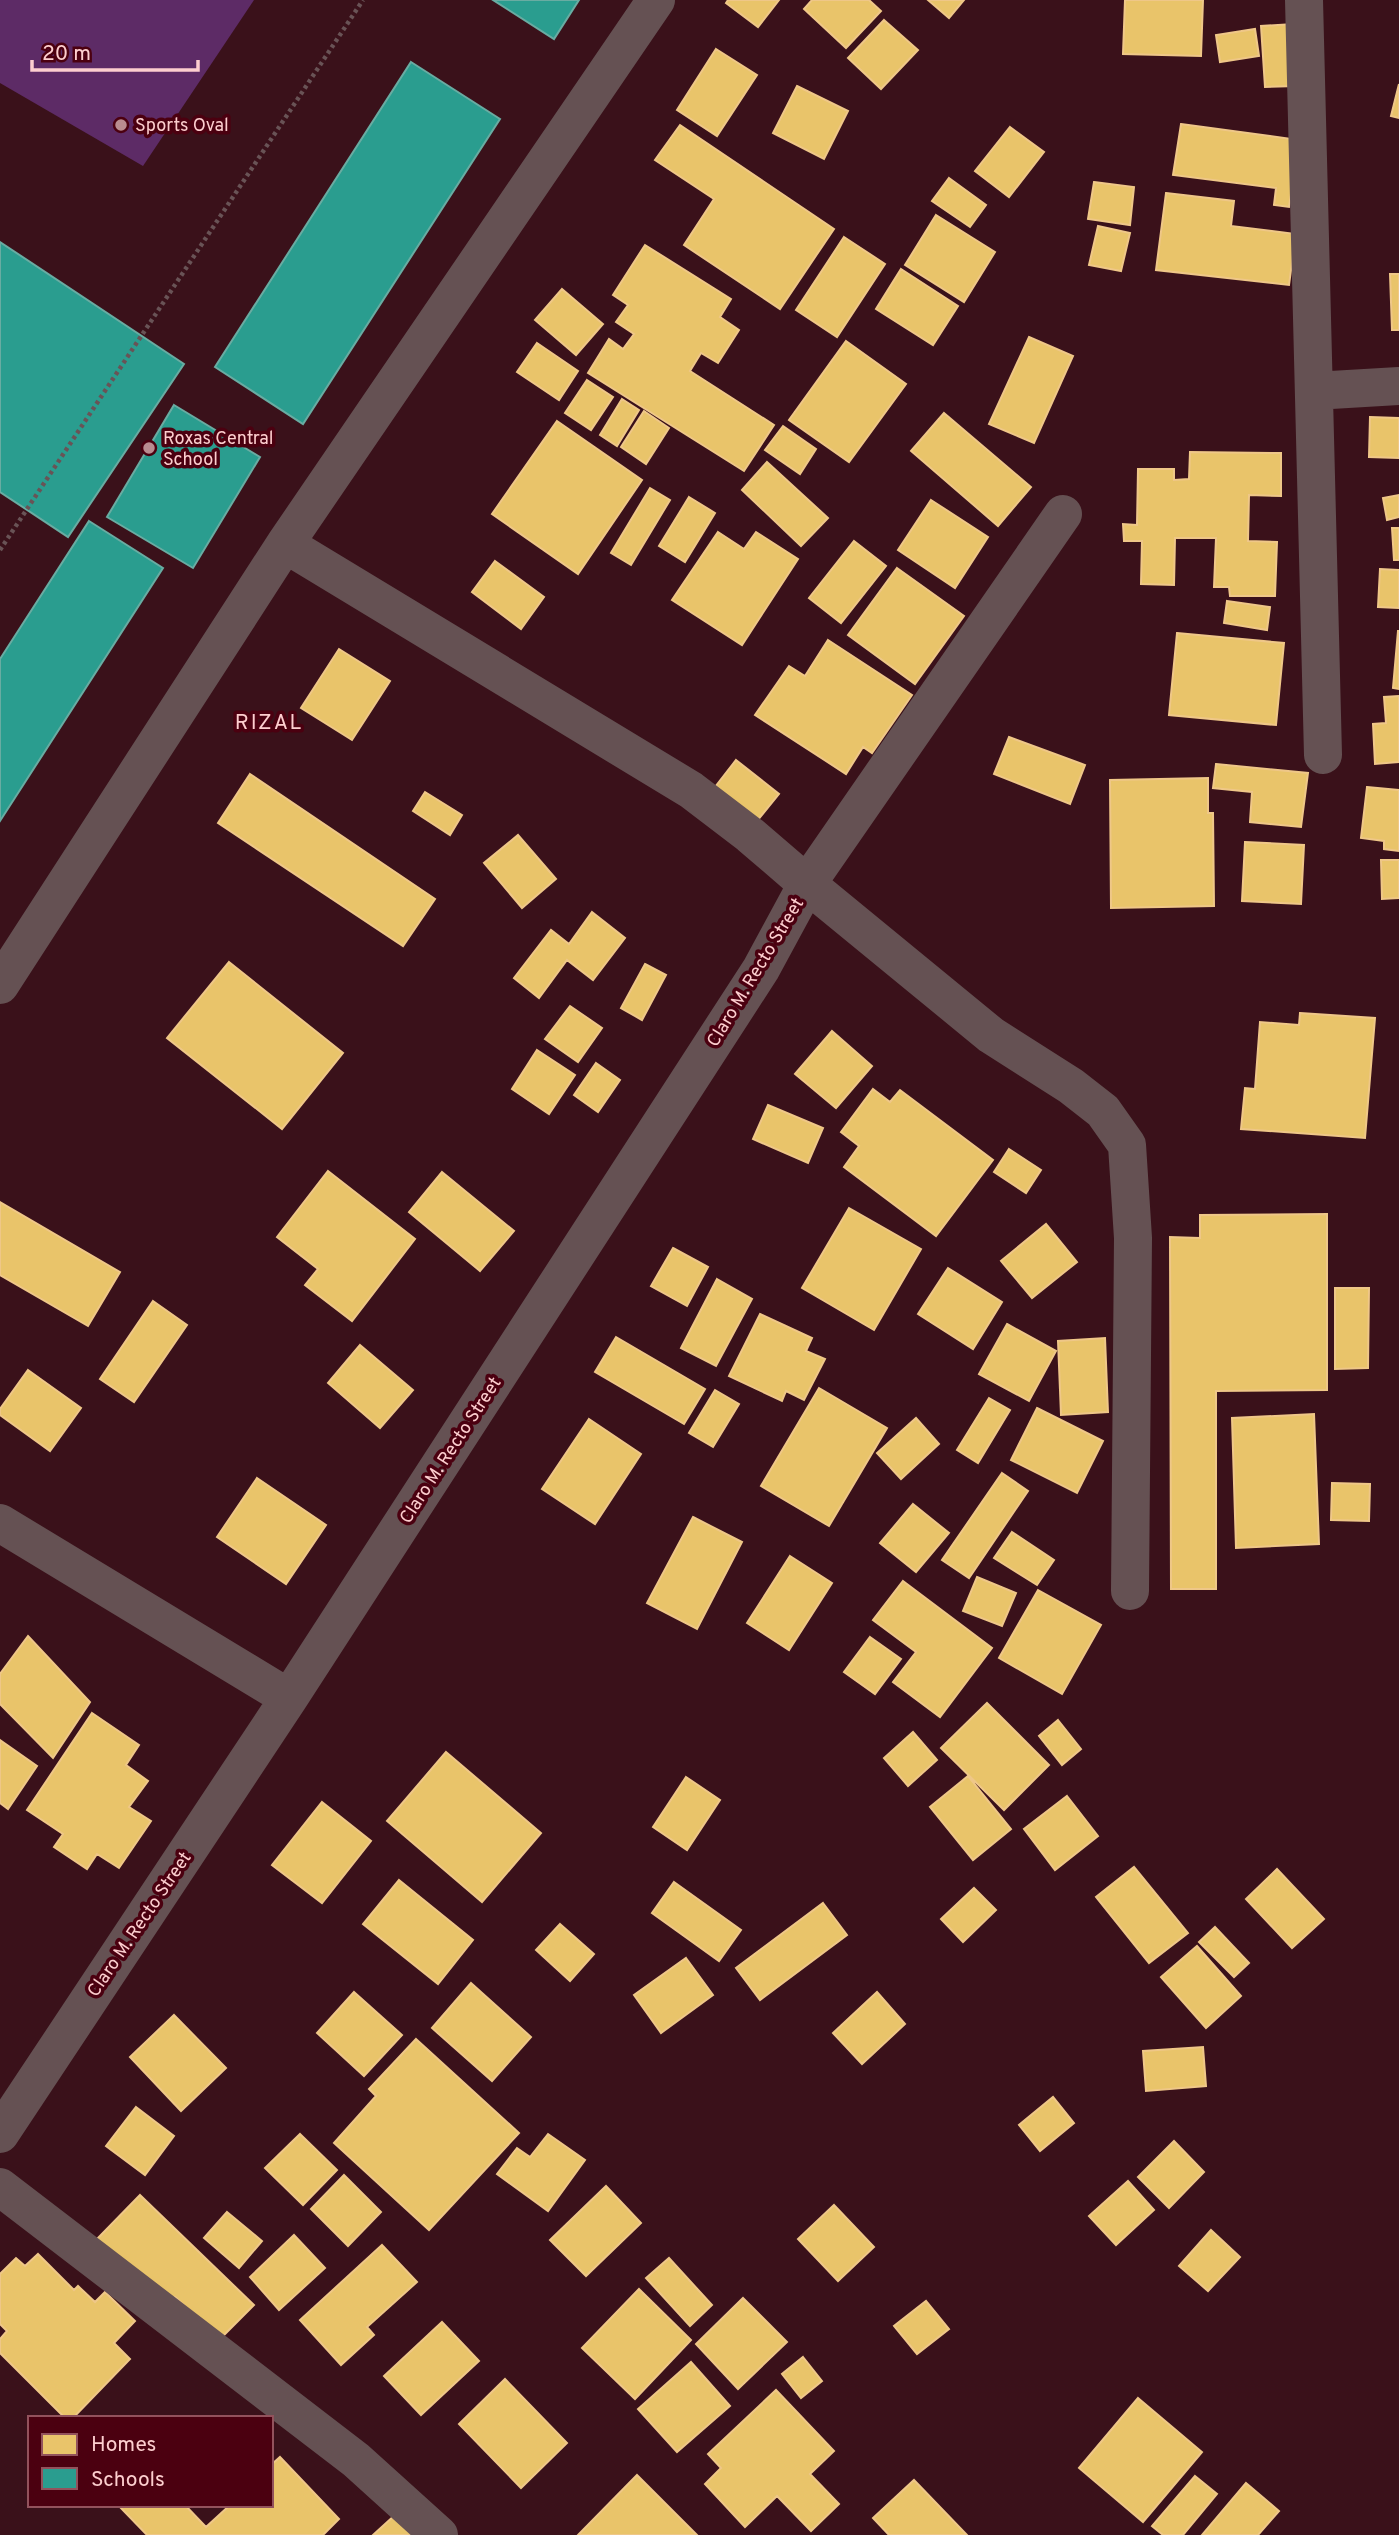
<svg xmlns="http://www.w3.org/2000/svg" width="1399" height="2535" font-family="Overpass,sans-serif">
<rect width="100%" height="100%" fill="#3a111a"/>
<path fill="#5d2b66" d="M0,0H254L143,166L0,83Z"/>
<path fill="#e9c46a" stroke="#efc788" stroke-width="2" d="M728,0H779L758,27L726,3Z
M812,0H869L881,11L846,48L804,9Z
M928,0H964L949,18Z
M1125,0H1203L1201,56L1123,54Z
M884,20L918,50L881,89L848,58Z
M1293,24L1296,86L1265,87L1261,26Z
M1255,29L1259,56L1220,62L1216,35Z
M716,49L757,75L717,136L677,110Z
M1399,84V118L1391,116Z
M797,86L848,111L824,159L773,133Z
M1181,124L1299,140L1289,207L1274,205L1276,188L1173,175Z
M680,125L834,229L780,309L684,245L714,199L655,160Z
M1010,127L1044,152L1009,197L975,171Z
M949,178L986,205L970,227L932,201Z
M1094,182L1134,187L1130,225L1088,219Z
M1166,193L1234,201L1231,226L1296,234L1289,285L1156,270Z
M936,215L995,252L964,302L905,265Z
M1098,226L1130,233L1121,271L1089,265Z
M844,237L885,264L837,337L796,310Z
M645,245L731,299L720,317L739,330L718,363L701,353L690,371L774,425L744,471L588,373L609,339L623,349L634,334L616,322L628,305L613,295Z
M901,269L958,306L933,345L876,309Z
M1390,274H1399V330H1392Z
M562,289L603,324L576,355L535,320Z
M1029,337L1073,356L1034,443L989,424Z
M846,341L906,384L849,462L789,420Z
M537,343L578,371L559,400L517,372Z
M587,380L613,397L591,430L565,413Z
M622,399L639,410L617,446L600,435Z
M644,411L669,428L646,464L621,447Z
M944,413L1031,487L998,526L911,451Z
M1370,417L1399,418V458L1369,457Z
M557,421L642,480L578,574L492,514Z
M783,426L816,449L800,474L765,450Z
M1190,452L1281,453V496L1249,495L1248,541L1277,542L1275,596H1230L1229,587H1214L1216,538H1175L1174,585L1141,584L1142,541H1124L1123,524L1137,525L1138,469H1174V480L1189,479Z
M767,462L828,518L801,546L742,490Z
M650,488L670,500L631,565L611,553Z
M1399,495V517L1387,520L1383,498Z
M689,497L715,513L685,562L659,546Z
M931,500L988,537L955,588L898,550Z
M1392,528H1399V560H1394Z
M718,532L744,549L756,532L798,559L742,645L672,600Z
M854,541L886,566L841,623L809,598Z
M495,561L544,597L521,629L472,592Z
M897,568L964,616L915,684L848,635Z
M1380,569L1399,570V608L1378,607Z
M1227,601L1270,607L1267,630L1224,623Z
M1398,631H1399V689L1393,688Z
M1177,633L1284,643L1276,725L1169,715Z
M828,640L912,695L872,753L863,747L846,774L755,715L789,666L805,676Z
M339,649L390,681L352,740L301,708Z
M1399,696V762L1375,764L1373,724L1386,723L1384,697Z
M1009,737L1085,765L1070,804L994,774Z
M736,760L779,794L757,821L715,787Z
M1216,764L1308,773L1301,827L1250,822L1252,792L1213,788Z
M250,774L435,899L403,946L218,823Z
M1208,778V813H1213L1214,906L1111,908L1110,780Z
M1367,787L1399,790V851L1384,849V841L1361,838Z
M425,792L462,815L450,835L413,811Z
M518,835L556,879L522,908L484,863Z
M1245,842L1304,845L1301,904L1242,901Z
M1381,860H1399V898L1382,899Z
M592,912L625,938L593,980L567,960L539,998L514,978L551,930L569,944Z
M229,962L343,1053L282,1129L167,1038Z
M645,964L666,975L642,1020L621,1008Z
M570,1006L602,1028L578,1062L545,1039Z
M1300,1013L1375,1018L1365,1138L1241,1129L1245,1088L1255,1089L1260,1022L1299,1025Z
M832,1031L872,1066L836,1108L795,1074Z
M537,1050L575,1075L549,1114L512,1089Z
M596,1063L620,1080L598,1112L574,1095Z
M873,1089L890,1102L900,1090L993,1160L936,1236L844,1167L859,1146L841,1132Z
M768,1105L823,1128L808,1163L753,1139Z
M1009,1149L1041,1170L1026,1193L994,1172Z
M328,1171L415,1239L352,1321L305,1285L318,1269L277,1237Z
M442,1172L514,1231L480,1271L409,1212Z
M0,1202L120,1272L88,1326L0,1275Z
M849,1208L921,1249L874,1330L802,1288Z
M1327,1214V1390L1216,1391V1589H1171L1170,1237L1200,1238V1215Z
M1046,1224L1077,1262L1032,1298L1001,1261Z
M673,1248L708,1267L687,1306L651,1286Z
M948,1268L1002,1302L973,1349L918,1314Z
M717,1279L752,1299L716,1366L681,1348Z
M1335,1288H1369L1368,1368L1335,1369Z
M153,1301L187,1325L134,1402L100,1379Z
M760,1314L812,1338L806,1351L825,1359L804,1400L786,1391L782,1401L729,1376Z
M1007,1324L1056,1351L1029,1401L979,1374Z
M616,1337L705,1389L684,1424L595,1372Z
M1105,1338L1108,1412L1061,1415L1058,1341Z
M360,1345L413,1390L380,1428L328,1383Z
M28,1370L81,1408L50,1451L0,1415V1409Z
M819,1388L887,1428L829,1526L761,1486Z
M715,1390L739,1404L713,1447L689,1433Z
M989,1398L1010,1410L978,1463L957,1450Z
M1037,1408L1103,1441L1077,1493L1011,1460Z
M1314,1414L1319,1544L1236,1548L1232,1418Z
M916,1418L939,1444L901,1479L877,1453Z
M589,1419L641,1454L595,1524L542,1489Z
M1002,1473L1028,1491L969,1578L942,1560Z
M257,1478L326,1525L286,1584L217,1537Z
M1332,1483L1370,1484L1369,1521L1331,1520Z
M913,1504L949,1533L916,1572L880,1543Z
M693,1517L742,1542L697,1629L647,1603Z
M1012,1532L1054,1560L1037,1585L994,1558Z
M790,1556L832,1583L789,1650L747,1623Z
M977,1577L1016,1593L1002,1626L963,1611Z
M903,1581L992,1648L940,1717L893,1682L916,1652L873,1620Z
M1038,1590L1101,1625L1062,1694L999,1658Z
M28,1636L90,1702L53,1758L0,1704V1674Z
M870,1637L901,1659L875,1694L844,1672Z
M987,1703L1049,1765L1004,1810L941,1748Z
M92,1713L139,1745L126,1765L148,1781L129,1807L151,1821L119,1868L97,1854L87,1869L54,1847L63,1834L27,1810Z
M1058,1720L1081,1749L1062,1765L1039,1736Z
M913,1732L937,1760L908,1786L884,1758Z
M0,1740L37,1766L8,1809L0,1803Z
M446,1752L541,1833L482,1902L387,1821Z
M968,1776L1011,1829L973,1860L930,1807Z
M686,1777L720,1800L687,1850L653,1827Z
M1067,1796L1098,1836L1055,1870L1024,1829Z
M322,1802L371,1841L322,1903L272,1865Z
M1134,1867L1188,1933L1149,1963L1096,1897Z
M1277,1869L1324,1919L1292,1948L1246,1899Z
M399,1880L473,1940L438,1984L363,1924Z
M674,1882L741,1930L719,1961L652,1913Z
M974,1888L996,1910L963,1942L941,1919Z
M823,1903L847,1935L760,2000L736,1968Z
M560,1924L594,1954L570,1981L536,1950Z
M1215,1927L1249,1963L1234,1977L1199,1942Z
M1197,1946L1241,1996L1206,2028L1161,1977Z
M686,1958L713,1995L661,2033L634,1995Z
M471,1983L531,2037L492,2081L432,2028Z
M354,1992L402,2035L364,2076L317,2033Z
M877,1992L905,2024L862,2064L833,2033Z
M174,2015L226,2068L181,2111L130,2057Z
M416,2039L519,2133L429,2230L334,2143L376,2096L369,2089Z
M1203,2047L1206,2086L1146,2091L1143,2051Z
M1053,2097L1074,2123L1040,2151L1019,2125Z
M136,2107L174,2136L145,2175L106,2146Z
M300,2134L337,2170L303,2205L265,2168Z
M548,2134L585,2160L548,2211L497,2174L517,2148L530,2157Z
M1174,2141L1204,2172L1169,2208L1138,2177Z
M344,2175L381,2212L348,2246L311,2209Z
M1128,2181L1154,2210L1116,2245L1089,2216Z
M606,2186L641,2223L586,2276L550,2240Z
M140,2195L254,2305L220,2339L175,2297L166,2306L97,2239Z
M834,2205L874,2247L838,2281L798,2239Z
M227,2212L262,2241L239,2268L204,2238Z
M1211,2230L1240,2257L1208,2291L1179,2266Z
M294,2235L325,2268L279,2310L250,2277Z
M382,2245L417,2282L367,2327L374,2335L341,2365L300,2320Z
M38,2254L74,2290L78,2286L95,2302L105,2292L135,2321L114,2343L130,2359L73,2418H65L0,2353V2339L7,2331L0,2324V2274L16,2258L25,2266Z
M669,2258L712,2305L690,2326L646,2278Z
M639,2289L691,2340L635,2399L582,2348Z
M743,2298L787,2342L738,2389L696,2344Z
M926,2301L949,2329L917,2354L894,2326Z
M442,2322L479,2361L421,2415L384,2376Z
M803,2357L822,2381L801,2398L782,2374Z
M691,2362L730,2406L677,2452L638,2409Z
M505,2379L567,2443L521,2488L459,2424Z
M776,2390L834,2451L810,2474L839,2504L811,2531L777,2496L745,2527L705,2484L721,2468L708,2454Z
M1138,2398L1202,2452L1143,2522L1079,2468Z
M280,2457L339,2519L323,2535H147L118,2505H185L206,2527L230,2505H271V2465Z
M637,2475L697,2535H578Z
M1195,2476L1217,2494L1183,2535H1163L1152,2526Z
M914,2480L967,2535H889L873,2518Z
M1246,2483L1279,2511L1258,2535H1202Z
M395,2515L413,2535H373Z"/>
<path fill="#2a9d8f" stroke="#69aca2" stroke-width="2" d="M493,0H579L554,39Z
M411,62L500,119L303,424L215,367Z
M0,242L184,364L68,537L0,492Z
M174,405L260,457L193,568L107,517Z
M89,521L163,568L0,821V659Z"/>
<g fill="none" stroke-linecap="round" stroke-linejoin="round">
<path stroke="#695356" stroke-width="4.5" stroke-dasharray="3.5 3.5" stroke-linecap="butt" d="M0,550L363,0"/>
<path stroke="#655153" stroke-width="38" d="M1304,0L1323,755
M1314,391L1399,386
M1063,514L807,884L991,1035L1071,1086L1103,1111L1127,1145L1133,1238L1130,1591
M0,985L285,544L656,0
M0,1523L289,1698
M0,2134L289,1698L761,969L807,884L750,835L691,790L285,544
M0,2187L356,2460L439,2535"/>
</g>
<g fill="#b98c90" stroke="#4b0010" stroke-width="2.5">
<circle cx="121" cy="125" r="7"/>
<circle cx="149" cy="448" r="7"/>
</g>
<g text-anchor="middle" stroke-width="7" stroke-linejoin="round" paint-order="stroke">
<g font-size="18" fill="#fdcecf" stroke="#4b0010" text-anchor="start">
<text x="135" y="131">Sports Oval</text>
<text x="163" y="444">Roxas Central<tspan x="163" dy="21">School</tspan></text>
</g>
<g font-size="18" fill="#fdcecf" stroke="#4b0010">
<text transform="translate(755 972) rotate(-59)" y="6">Claro M. Recto Street</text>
<text transform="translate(450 1450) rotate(-57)" y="6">Claro M. Recto Street</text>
<text transform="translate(139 1924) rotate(-56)" y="6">Claro M. Recto Street</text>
</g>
<g font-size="21" letter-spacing="2" fill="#fdcecf" stroke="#4b0010">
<text x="269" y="729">RIZAL</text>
</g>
</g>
<rect x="28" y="2416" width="245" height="91" fill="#4b0010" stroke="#92525c" stroke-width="2"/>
<rect x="42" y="2434" width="35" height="21" fill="#e9c46a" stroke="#92525c" stroke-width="2"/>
<text x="91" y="2451" font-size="21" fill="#fdcecf">Homes</text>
<rect x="42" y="2468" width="35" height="21" fill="#2a9d8f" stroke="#92525c" stroke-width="2"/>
<text x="91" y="2486" font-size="21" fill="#fdcecf">Schools</text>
<path d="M32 60v10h166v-10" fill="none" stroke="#fdcecf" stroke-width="3.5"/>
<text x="42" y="60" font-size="21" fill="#fdcecf" stroke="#4b0010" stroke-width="5" paint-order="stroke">20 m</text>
</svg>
